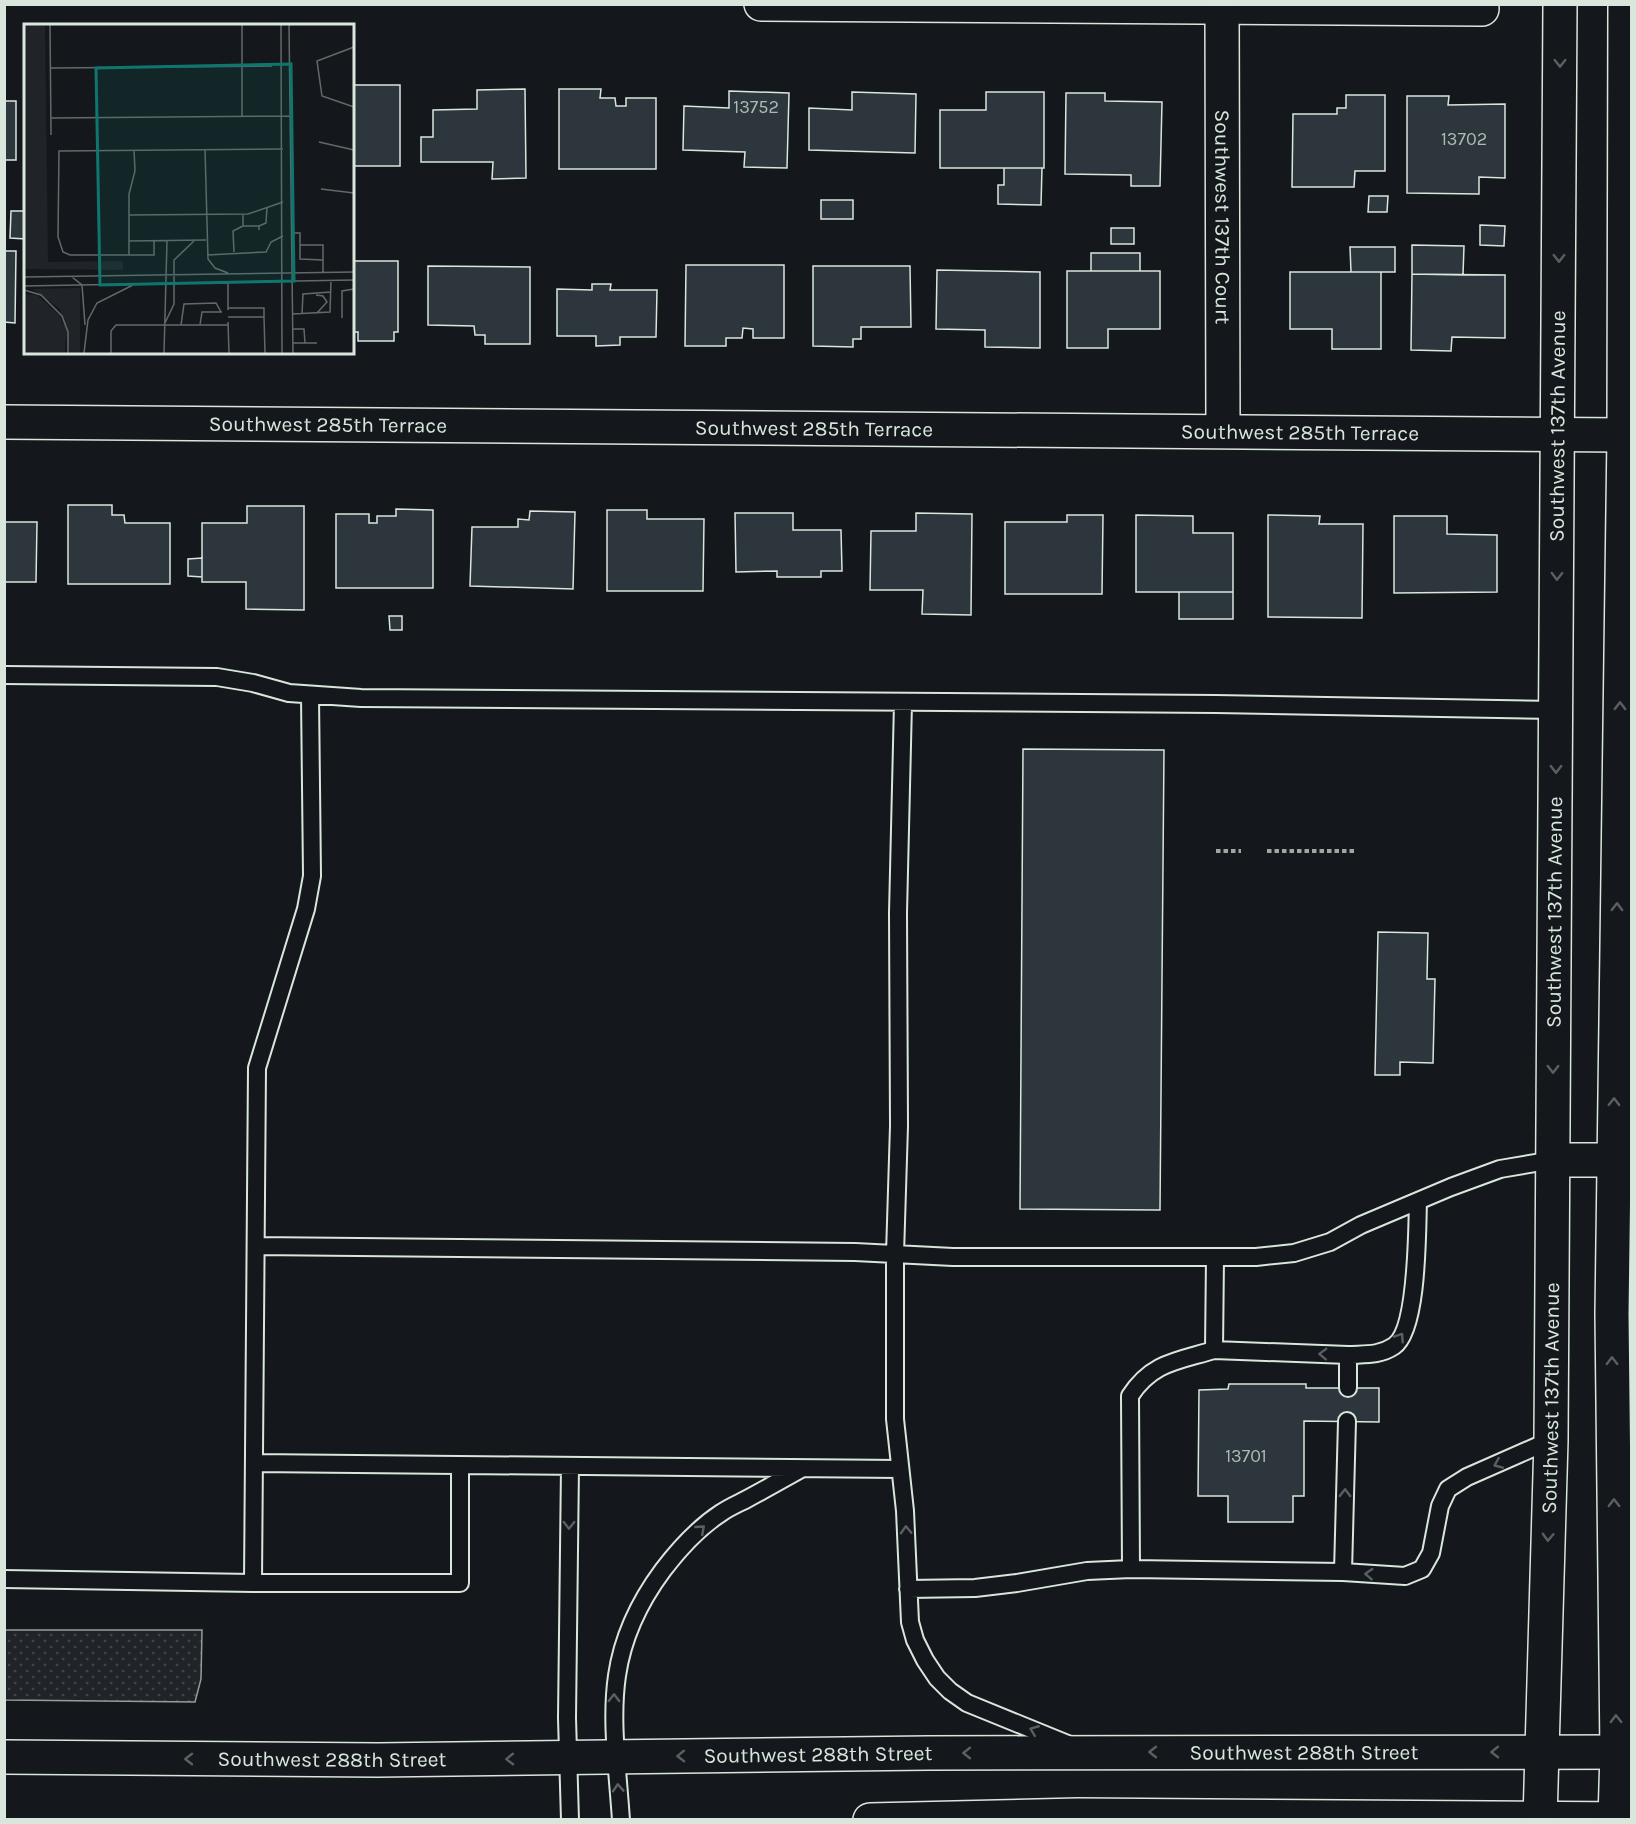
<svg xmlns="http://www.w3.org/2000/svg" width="1636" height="1824" font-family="Karla,sans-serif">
<defs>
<pattern id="grass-dots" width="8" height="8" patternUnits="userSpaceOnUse" patternTransform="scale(1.5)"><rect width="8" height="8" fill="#202428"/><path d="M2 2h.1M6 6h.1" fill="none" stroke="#404447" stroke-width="1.8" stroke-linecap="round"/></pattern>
</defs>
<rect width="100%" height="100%" fill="#14181c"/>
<path fill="url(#grass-dots)" stroke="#939e99" stroke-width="1.5" d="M5,1630H202L201,1679L195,1702L5,1700Z"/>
<path fill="#2c363c" stroke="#d8e6dc" stroke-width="1.5" d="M352,85H400V166H352Z
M525,89L526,178L492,179L493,162H421V137H433V110L477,109V90Z
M559,89H601L600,98H615L616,106H626V98H656V169H559Z
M729,91L789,93L787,168L744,167L745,152L683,150L684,106L729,108Z
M852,92L916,94L915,153L809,150V108L852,110Z
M986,92H1044V168H940V110H986Z
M1066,93H1105V101L1162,102L1160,186H1131V175L1065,174Z
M1346,95H1385V171H1355L1354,187H1292L1293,114H1337V108H1346Z
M1407,96H1449L1448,105L1505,104V178L1479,177V194L1407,193Z
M4,101H16V160H4Z
M1004,168H1042L1041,205L998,204V185H1004Z
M1369,196H1388L1387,212H1368Z
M821,200H853V219H821Z
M11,211H26V239L10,238Z
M1480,225L1505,226L1504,246L1480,245Z
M1111,228H1134V244H1111Z
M1412,245L1464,246L1463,275L1412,274Z
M1350,247H1395V272H1351Z
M4,251H16L15,323L4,322Z
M1091,253H1140V271H1091Z
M352,261H398V332H394V341H358V332H352Z
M686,265H784V338H753V329L743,328L742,338H726V346H685Z
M428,266L530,267V344H485V335H475L474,326L428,325Z
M813,266H910L911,327H861V339H853V347L813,346Z
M937,270L1040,272V348L985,347V330L936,329Z
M1067,271H1160V329H1108V348H1067Z
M1290,272H1381V349H1332V329H1290Z
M1412,274L1505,275V338L1452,337L1451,351L1411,350Z
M592,284H611L610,290H657L656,337H620V345L596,346V336H557V289L592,290Z
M68,505H112V515H124L125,523H170V584H68Z
M247,506H304V610L246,609V582H202V523H247Z
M396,509L433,510V588H336V514H369V523H377V516H396Z
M607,510H647V519H704L703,591H607Z
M530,511L575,512L573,589L470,586L472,527H518V519L529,520Z
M735,513H793V530H841L842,571H821V577H777V571L736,572Z
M916,513L972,514L971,615L922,614L923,590H870L871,531H916Z
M1067,515H1103L1102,594H1005V522H1067Z
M1136,515L1193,516V533H1233V592H1136Z
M1268,515L1320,516L1319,524H1363L1362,618L1268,617Z
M1394,516H1447V534L1497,535V592L1394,593Z
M4,522H37L36,582H4Z
M202,558V577L188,576V559Z
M1179,592H1233V619H1179Z
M389,616H402V630H390Z
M1023,749L1164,750L1160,1210L1020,1209Z
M1378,932L1428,933L1427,979H1435L1433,1063L1400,1062V1075H1375Z
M1229,1384H1306V1388H1379V1422L1304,1421V1496H1293V1522H1228V1496H1198L1199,1390L1228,1389Z"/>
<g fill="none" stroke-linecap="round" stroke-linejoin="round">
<defs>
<path id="lane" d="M4,675L217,677L253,683L289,693L361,698L1216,704L1556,710
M903,703L898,913L899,1126L895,1254V1419L905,1511L910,1622L915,1640L925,1660L937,1678L950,1691L967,1703L1070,1745
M256,1246L855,1252L953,1257H1256L1294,1253L1330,1242L1361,1225L1451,1187L1500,1169L1553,1160
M1214,1350L1348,1355V1388
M1348,1355C1365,1354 1379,1356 1394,1346C1418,1330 1417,1230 1418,1201
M254,1463L900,1469
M1131,1569L1130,1396C1152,1362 1178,1361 1214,1350L1215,1258
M1343,1572L1347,1421
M4,1579L253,1583H460V1465
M253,1583L257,1068L306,909L312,876L310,696
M908,1589L975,1588L1017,1583L1087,1571L1131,1569L1343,1572L1405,1576L1422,1569L1431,1553L1440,1506L1448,1489L1467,1477L1551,1440
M570,1820L567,1718L570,1466
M621,1820C614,1720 599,1656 663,1570C679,1549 698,1528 721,1513C728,1508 737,1504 745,1500C764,1490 783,1479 801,1469"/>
<g id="street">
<path d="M761,4L1482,9"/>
<path id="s1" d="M1222,4L1223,430"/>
<path id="s2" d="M4,422L1624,435"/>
</g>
<g id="secondary">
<path d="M1553,1160H1613"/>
<path id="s3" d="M4,1757L378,1760L928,1753L1632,1752"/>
<path d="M870,1820L1078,1815L1632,1819"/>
<path id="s4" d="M1540,1820L1551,1440L1560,4"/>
<path d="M1615,1820L1617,1752L1612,1314L1624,435L1625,4"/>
</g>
</defs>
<use href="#lane" stroke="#d8e6dc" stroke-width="20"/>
<use href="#street" stroke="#d8e6dc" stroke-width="36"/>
<use href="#secondary" stroke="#d8e6dc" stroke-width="36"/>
<path stroke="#9da8a2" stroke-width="4" stroke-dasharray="4.5 3" stroke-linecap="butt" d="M1216,851H1241
M1267,851H1354"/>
<use href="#lane" stroke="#14181c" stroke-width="16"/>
<use href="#street" stroke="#14181c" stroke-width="33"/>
<use href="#secondary" stroke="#14181c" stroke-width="33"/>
</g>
<defs><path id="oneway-chevron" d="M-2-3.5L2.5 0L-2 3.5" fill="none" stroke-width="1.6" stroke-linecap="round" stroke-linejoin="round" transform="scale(1.5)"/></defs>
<g stroke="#59605f">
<use href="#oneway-chevron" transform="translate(1560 63) rotate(90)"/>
<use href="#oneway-chevron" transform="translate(1559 258) rotate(90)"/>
<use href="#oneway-chevron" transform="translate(1557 576) rotate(91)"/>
<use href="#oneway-chevron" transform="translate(1620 706) rotate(-89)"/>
<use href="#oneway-chevron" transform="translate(1556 769) rotate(90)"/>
<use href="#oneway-chevron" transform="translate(1617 907) rotate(-89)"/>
<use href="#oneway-chevron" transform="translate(1553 1069) rotate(90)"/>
<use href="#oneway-chevron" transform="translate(1614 1102) rotate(-89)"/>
<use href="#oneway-chevron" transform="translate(1400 1337) rotate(-56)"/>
<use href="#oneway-chevron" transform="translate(1323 1354) rotate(-178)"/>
<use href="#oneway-chevron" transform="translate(1612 1361) rotate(-91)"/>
<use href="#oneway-chevron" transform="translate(1498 1464) rotate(157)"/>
<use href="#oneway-chevron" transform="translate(1345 1493) rotate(-89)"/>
<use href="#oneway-chevron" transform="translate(1614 1503) rotate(-91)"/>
<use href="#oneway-chevron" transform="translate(569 1525) rotate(91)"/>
<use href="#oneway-chevron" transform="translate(701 1529) rotate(-41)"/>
<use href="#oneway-chevron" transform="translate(906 1530) rotate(-92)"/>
<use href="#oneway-chevron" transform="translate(1548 1537) rotate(92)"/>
<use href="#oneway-chevron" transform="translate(1369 1574) rotate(-177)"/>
<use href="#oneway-chevron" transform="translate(614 1698) rotate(-89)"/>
<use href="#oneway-chevron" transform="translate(1616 1719) rotate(-91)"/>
<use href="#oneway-chevron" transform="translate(1034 1730) rotate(-158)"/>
<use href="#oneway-chevron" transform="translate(1153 1752) rotate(-180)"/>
<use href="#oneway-chevron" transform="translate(1495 1752) rotate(179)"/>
<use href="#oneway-chevron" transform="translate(967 1753) rotate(180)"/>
<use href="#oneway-chevron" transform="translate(681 1756) rotate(179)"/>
<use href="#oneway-chevron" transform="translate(189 1759) rotate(-180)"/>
<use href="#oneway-chevron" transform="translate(510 1759) rotate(179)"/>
<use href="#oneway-chevron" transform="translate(618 1788) rotate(-94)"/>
</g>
<g text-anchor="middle" stroke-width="4.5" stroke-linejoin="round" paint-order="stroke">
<g font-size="18" fill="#adbab4">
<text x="756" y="113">13752</text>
<text x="1464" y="145">13702</text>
<text x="1246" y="1462">13701</text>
</g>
<g font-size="21" fill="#d8e6dc" stroke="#14181c">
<text dy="7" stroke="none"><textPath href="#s1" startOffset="213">Southwest 137th Court</textPath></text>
<text dy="7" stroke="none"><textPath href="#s2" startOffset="324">Southwest 285th Terrace</textPath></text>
<text dy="7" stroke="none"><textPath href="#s4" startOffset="1394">Southwest 137th Avenue</textPath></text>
<text dy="7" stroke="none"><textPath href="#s2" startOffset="810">Southwest 285th Terrace</textPath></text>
<text dy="7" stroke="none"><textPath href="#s2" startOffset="1296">Southwest 285th Terrace</textPath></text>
<text dy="7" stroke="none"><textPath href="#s4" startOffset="908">Southwest 137th Avenue</textPath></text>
<text dy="7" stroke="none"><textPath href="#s4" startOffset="422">Southwest 137th Avenue</textPath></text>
<text dy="7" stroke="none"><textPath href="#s3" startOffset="1300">Southwest 288th Street</textPath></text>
<text dy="7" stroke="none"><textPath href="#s3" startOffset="814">Southwest 288th Street</textPath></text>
<text dy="7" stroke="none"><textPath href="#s3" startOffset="328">Southwest 288th Street</textPath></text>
</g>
</g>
<g transform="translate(24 24)">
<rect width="330" height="330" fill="#14181c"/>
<path d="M0,1H21L24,238L99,237V246L0,245ZM56,264V329H46L36,285L9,265ZM0,270L13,271L36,292L42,308L41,329H0Z" fill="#202428"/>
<path fill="none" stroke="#626a69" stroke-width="1.5" d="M26,1L27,111M218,1V92M257,1L258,329M265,1L269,329M330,23L293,37L298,72L330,83M27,44L248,42M27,94L266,92M295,118L330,126M181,125L184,235L191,244L204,249M297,165L330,169M105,191L224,190L259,178M219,202H235V206M235,202L242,199L243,183M267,209H276V221H299V248M105,217L182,216M130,217V231H46L39,228L34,213L35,127L259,125M276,221V235L299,236M210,228L209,207L219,202V191M105,231V170L111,147L110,126M183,231L242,228L247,218L259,212M0,253L330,248M48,253L58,261L61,301M204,257V286M0,262L330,256M0,266L17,271L38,292L44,308V329M292,271L299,272L303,278L293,289M204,284H240V293H204M268,290L306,288L307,256M278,290L279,270L307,268M240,293L241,329M318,294V267L330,265M204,298L205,329M140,301L150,280V236L170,217M157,301L160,280L192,279L197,288M176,301L178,288H198M269,305H280L281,319M269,319H293M60,329L64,296L73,279L109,261M87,329V307L92,301H205M140,329L143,217"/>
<path fill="#0f766e" fill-opacity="0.15" stroke="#0f766e" stroke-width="3" d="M267,40L270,257L76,261L72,44Z"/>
<rect width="330" height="330" fill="none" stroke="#d8e6dc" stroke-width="3"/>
</g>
<rect width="1636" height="1824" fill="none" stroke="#d8e6dc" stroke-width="12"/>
</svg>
